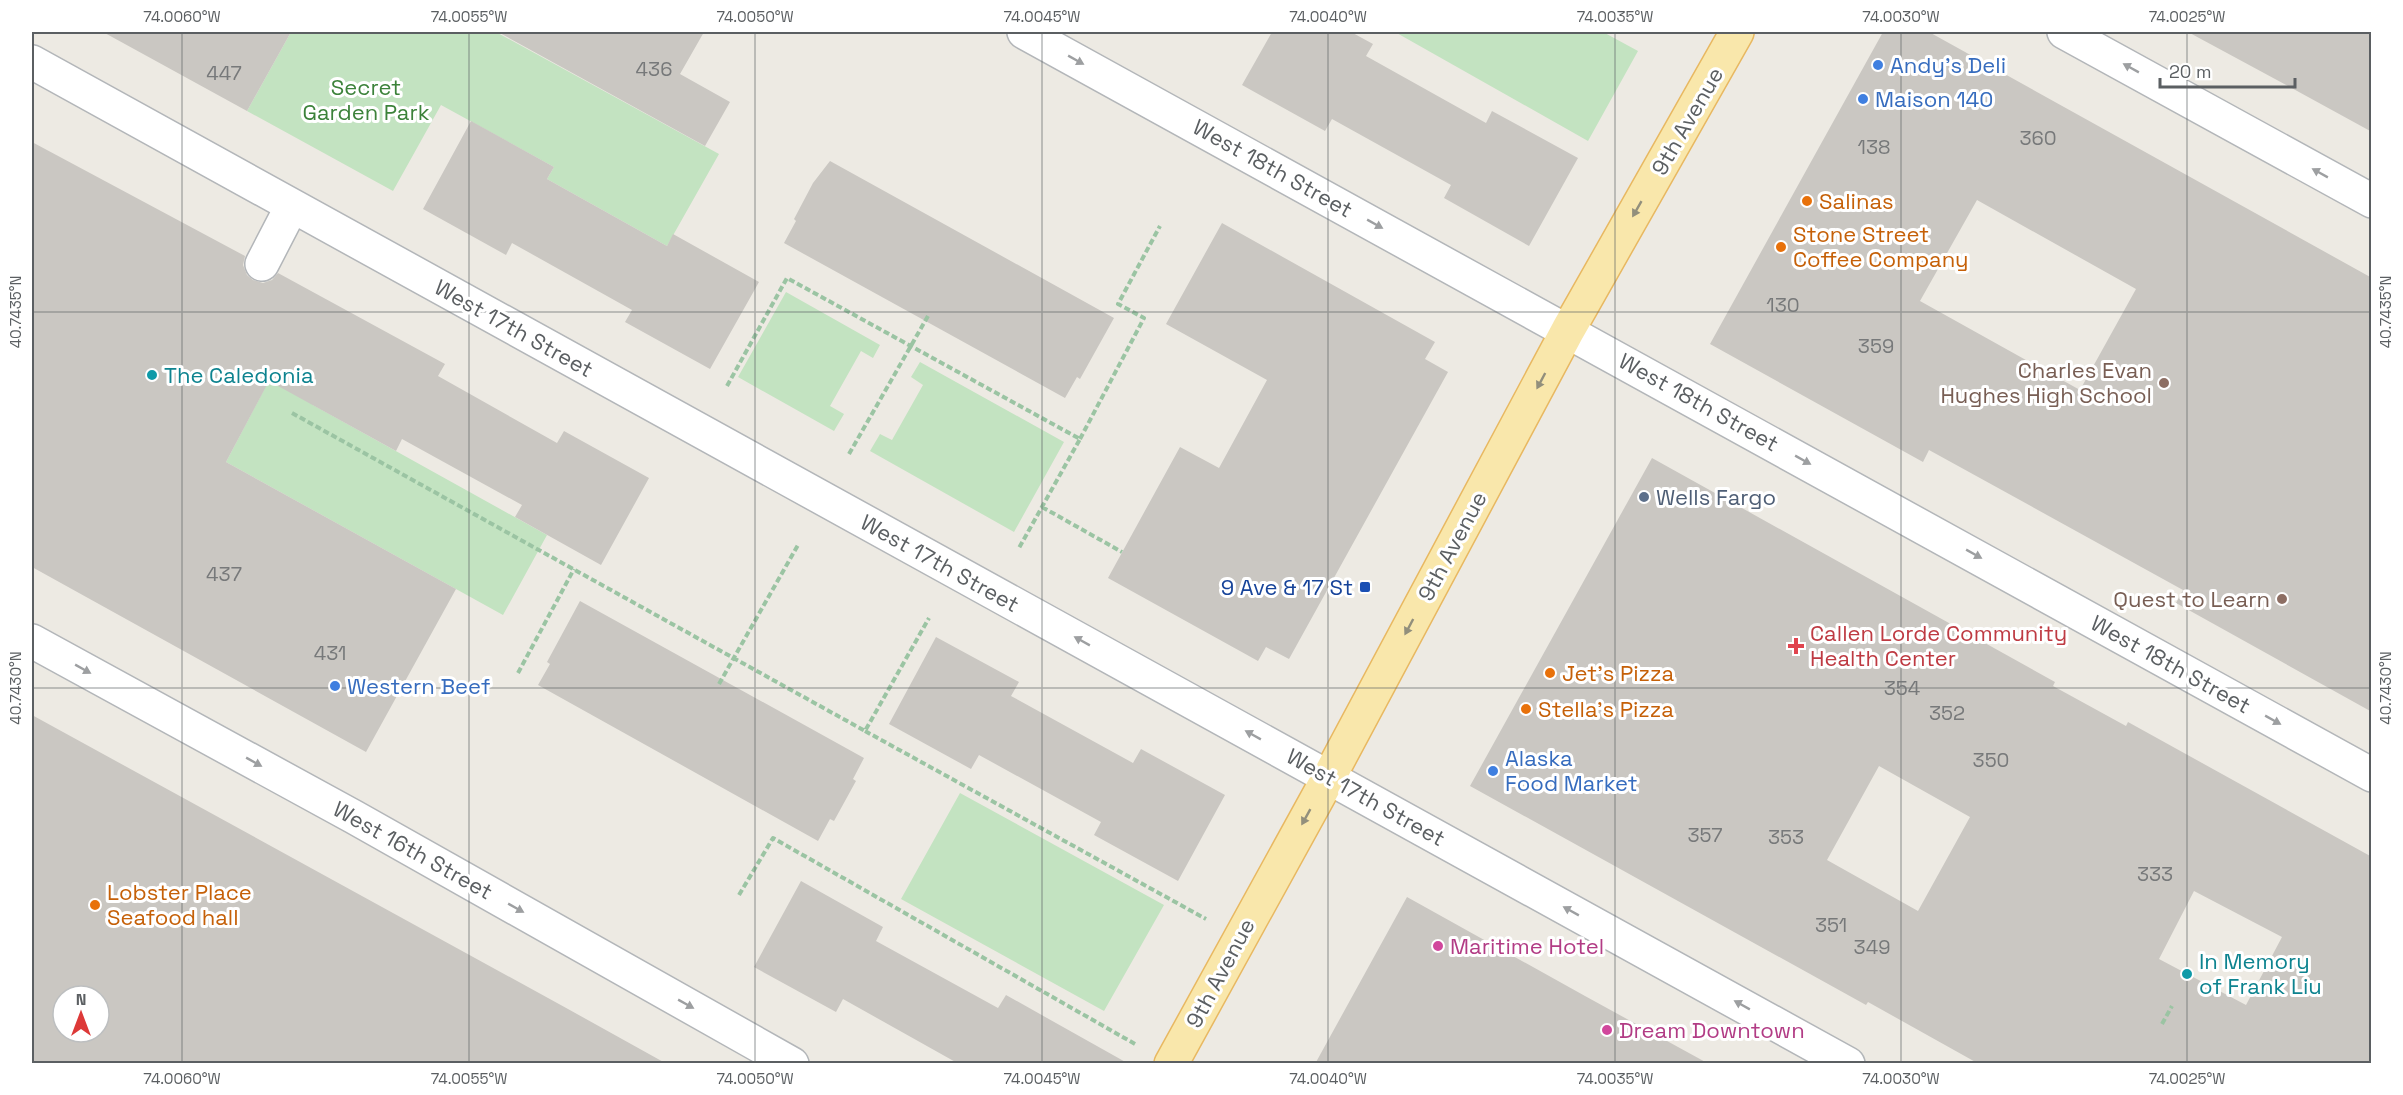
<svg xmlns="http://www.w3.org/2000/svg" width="2403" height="1095" font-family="'Space Grotesk',sans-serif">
<rect width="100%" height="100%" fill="#edeae3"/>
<path fill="#c3e3c1" d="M291,32H496L719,154L667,246L547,179L554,167L441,105L393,191L247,111Z
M1395,32H1603L1638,51L1588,141Z
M786,292L880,345L873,358L861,351L830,406L844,414L834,431L738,377Z
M295,331L313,405L547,535L503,615L226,462Z
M920,362L1064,442L1014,532L870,451L880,434L892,440L923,385L911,377Z
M960,793L1164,905L1104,1011L901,899Z"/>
<path fill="#cac7c2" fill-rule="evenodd" d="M103,32H291L247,111Z
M498,32H704L680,74L730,102L705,146Z
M1272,32H1351L1373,44L1366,56L1486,123L1492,111L1578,158L1529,246L1444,198L1451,185L1332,119L1325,131L1242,85Z
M1883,32H1929L2372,278V712L2176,603L2183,590L1929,450L1923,462L1710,344ZM1977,200L2136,289L2080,390L1920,301Z
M2188,32H2372V132L2288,86Z
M471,121L554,167L547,179L667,246L673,234L759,282L710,369L625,322L632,310L512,243L506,255L423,209Z
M32,142L245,256L243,265L247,275L253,280L263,283L272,280L278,273L445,364L438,376L557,443L564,431L649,478L601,565L515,517L522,505L402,439L396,451L269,381L226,462L456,589L366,752L32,567Z
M830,161L1114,318L1080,379L1077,377L1065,398L784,243L796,221L794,219L813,183Z
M1222,223L1435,342L1425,359L1448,372L1289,659L1266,647L1258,661L1108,578L1180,447L1219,468L1267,380L1166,324Z
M1652,458L2055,682L2053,686L2126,726L2128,722L2372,857V1064H1979L1868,1002L1866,1005L1470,786ZM1879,766L1970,817L1918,911L1827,860ZM2194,891L2282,937L2246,1005L2159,959Z
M580,601L864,758L853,779L856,781L834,821L830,819L818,841L538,685L550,664L547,662Z
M936,637L1019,682L1011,696L1133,763L1141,749L1225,795L1178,881L1094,835L1101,822L979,755L971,769L889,724Z
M32,715L568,1009L667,1064H32ZM63,996H99V1032H63Z
M801,881L883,927L876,941L998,1008L1006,995L1129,1064H959L843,999L836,1012L754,967Z
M1407,897L1585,996L1709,1064H1315Z"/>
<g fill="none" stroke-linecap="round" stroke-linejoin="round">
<defs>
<path id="minor" d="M1024,32L2372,775
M2064,32L2372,201
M32,62L1848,1064
M262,264L292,206
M32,641L354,817L792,1064"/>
<path id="major" d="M1171,1064L1329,777L1568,330L1737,32"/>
</defs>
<use href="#minor" stroke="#b3b6b9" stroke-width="36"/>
<use href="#major" stroke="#e8b861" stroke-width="36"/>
<path stroke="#9bc4a3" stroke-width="4" stroke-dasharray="6 3" stroke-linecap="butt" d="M727,386L787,278L1080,439L1019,548
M292,413L865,731L929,618
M1080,439L1144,318L1118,304L1160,226
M849,454L928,316
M1042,507L1122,552
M518,673L574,569
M719,684L798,545
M865,731L1206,919
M739,895L773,838L1135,1044
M2162,1024L2172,1006"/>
<use href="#minor" stroke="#fff" stroke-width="33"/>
<use href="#major" stroke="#f9e7ab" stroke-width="33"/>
</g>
<defs><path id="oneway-solid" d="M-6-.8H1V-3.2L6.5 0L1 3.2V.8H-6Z" transform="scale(1.5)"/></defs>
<g fill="#9d9fa1">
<use href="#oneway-solid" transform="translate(1076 60) rotate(29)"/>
<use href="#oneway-solid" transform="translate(2131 68) rotate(-151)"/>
<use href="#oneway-solid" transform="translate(2320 173) rotate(-151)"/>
<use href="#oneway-solid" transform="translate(1375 224) rotate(29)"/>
<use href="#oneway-solid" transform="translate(1803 460) rotate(29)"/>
<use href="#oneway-solid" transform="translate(1974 554) rotate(29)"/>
<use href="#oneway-solid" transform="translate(1082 641) rotate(-151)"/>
<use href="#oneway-solid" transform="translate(83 669) rotate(29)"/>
<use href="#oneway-solid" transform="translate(2273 720) rotate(29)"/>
<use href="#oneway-solid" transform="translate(1253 735) rotate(-151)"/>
<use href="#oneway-solid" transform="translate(254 762) rotate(29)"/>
<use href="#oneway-solid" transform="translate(516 908) rotate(29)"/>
<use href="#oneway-solid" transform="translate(1571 911) rotate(-151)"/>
<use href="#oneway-solid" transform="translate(686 1004) rotate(29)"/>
<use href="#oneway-solid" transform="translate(1742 1005) rotate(-151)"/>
</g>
<g fill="#928f7c">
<use href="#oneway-solid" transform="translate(1637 209) rotate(120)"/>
<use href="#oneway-solid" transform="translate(1541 381) rotate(118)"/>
<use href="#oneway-solid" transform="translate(1409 627) rotate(118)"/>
<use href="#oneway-solid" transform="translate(1306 817) rotate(119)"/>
</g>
<path fill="none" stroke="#5b5f62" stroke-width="1.5" stroke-opacity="0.45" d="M182,32V1064M469,32V1064M755,32V1064M1042,32V1064M1328,32V1064M1615,32V1064M1901,32V1064M2187,32V1064M32,312H2372M32,688H2372"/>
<g fill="#3f7fe0" stroke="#fff" stroke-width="2">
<circle cx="1878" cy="65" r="6"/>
<circle cx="1863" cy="99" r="6"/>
<circle cx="335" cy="686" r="6"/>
<circle cx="1493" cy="771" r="6"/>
</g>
<g fill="#e8710a" stroke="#fff" stroke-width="2">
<circle cx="1807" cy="201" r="6"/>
<circle cx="1781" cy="247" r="6"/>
<circle cx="1550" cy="673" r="6"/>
<circle cx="1526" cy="709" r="6"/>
<circle cx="95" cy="905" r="6"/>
</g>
<g fill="#0f9aa8" stroke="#fff" stroke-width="2">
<circle cx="152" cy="375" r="6"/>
<circle cx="2187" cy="974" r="6"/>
</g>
<g fill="#8d6e63" stroke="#fff" stroke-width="2">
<circle cx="2164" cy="383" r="6"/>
<circle cx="2282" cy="599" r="6"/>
</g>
<circle fill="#5c6f8a" stroke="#fff" stroke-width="2" cx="1644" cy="497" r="6"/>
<rect fill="#1a4fb4" stroke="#fff" stroke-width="2" x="1359" y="581" width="12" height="12" rx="3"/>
<path fill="#e0444e" stroke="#fff" stroke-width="2" d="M1793 637h6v6h6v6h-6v6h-6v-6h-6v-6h6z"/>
<g fill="#d1479c" stroke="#fff" stroke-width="2">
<circle cx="1438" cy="946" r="6"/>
<circle cx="1607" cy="1030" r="6"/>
</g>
<g text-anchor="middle" stroke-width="6" stroke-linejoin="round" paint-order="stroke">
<g font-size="20" fill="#77797a">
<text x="654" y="76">436</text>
<text x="224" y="80">447</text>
<text x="2038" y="145">360</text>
<text x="1874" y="154">138</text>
<text x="1783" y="312">130</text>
<text x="1876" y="353">359</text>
<text x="224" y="581">437</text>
<text x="330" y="660">431</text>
<text x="1902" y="695">354</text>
<text x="1947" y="720">352</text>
<text x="1991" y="767">350</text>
<text x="1705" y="842">357</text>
<text x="1786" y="844">353</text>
<text x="2155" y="881">333</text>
<text x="1831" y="932">351</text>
<text x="1872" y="954">349</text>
</g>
<g font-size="22" fill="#366cbe" stroke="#fff" text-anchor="start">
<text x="1890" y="73">Andy's Deli</text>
<text x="1875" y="107">Maison 140</text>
<text x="347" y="694">Western Beef</text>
<text x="1505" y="766">Alaska<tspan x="1505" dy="25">Food Market</tspan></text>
</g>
<g font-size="22" fill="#3c823a" stroke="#fff">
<text x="366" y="95">Secret<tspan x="366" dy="25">Garden Park</tspan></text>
</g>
<g font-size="22" fill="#5b5f62" stroke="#fff">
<text transform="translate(1687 121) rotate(-60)" y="8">9th Avenue</text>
<text transform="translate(1273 168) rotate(29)" y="8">West 18th Street</text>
<text transform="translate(514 328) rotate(29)" y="8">West 17th Street</text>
<text transform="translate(1699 402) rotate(29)" y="8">West 18th Street</text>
<text transform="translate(1452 546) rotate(-62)" y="8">9th Avenue</text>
<text transform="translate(940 563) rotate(29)" y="8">West 17th Street</text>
<text transform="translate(2171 664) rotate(29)" y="8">West 18th Street</text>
<text transform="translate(1366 797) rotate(29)" y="8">West 17th Street</text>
<text transform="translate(413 850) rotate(29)" y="8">West 16th Street</text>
<text transform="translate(1220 973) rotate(-62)" y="8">9th Avenue</text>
</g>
<g font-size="22" fill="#c56008" stroke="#fff" text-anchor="start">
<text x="1819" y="209">Salinas</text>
<text x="1793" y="242">Stone Street<tspan x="1793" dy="25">Coffee Company</tspan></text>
<text x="1562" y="681">Jet's Pizza</text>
<text x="1538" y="717">Stella’s Pizza</text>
<text x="107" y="900">Lobster Place<tspan x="107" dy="25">Seafood hall</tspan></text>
</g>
<g font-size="22" fill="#785e54" stroke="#fff" text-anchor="end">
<text x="2152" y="378">Charles Evan<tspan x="2152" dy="25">Hughes High School</tspan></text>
<text x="2270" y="607">Quest to Learn</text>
</g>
<g font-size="22" fill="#0d838f" stroke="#fff" text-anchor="start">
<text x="164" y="383">The Caledonia</text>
<text x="2199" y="969">In Memory<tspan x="2199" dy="25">of Frank Liu</tspan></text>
</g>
<g font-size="22" fill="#4e5e75" stroke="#fff" text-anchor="start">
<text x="1656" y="505">Wells Fargo</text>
</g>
<g font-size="22" fill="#164399" stroke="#fff" text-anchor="end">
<text x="1353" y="595">9 Ave &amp; 17 St</text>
</g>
<g font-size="22" fill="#be3a42" stroke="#fff" text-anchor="start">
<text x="1810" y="641">Callen Lorde Community<tspan x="1810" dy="25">Health Center</tspan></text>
</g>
<g font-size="22" fill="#b23c85" stroke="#fff" text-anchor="start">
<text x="1450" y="954">Maritime Hotel</text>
<text x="1619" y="1038">Dream Downtown</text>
</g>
</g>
<rect width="2403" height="1095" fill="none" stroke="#ffffff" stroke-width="66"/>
<g transform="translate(81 1014)"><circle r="28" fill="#ffffff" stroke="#bdbfc0" stroke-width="1.5"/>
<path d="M0-4.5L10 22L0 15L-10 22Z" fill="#dd3938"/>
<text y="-9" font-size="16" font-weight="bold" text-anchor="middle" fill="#5b5f62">N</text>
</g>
<path d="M2160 78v9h135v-9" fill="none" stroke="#5b5f62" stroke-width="3"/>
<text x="2169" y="78" font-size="18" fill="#5b5f62" stroke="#ffffff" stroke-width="4.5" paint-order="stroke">20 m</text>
<rect x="33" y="33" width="2337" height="1029" fill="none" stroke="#5b5f62" stroke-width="2"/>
<g font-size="15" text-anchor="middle" fill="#5b5f62">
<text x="182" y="22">74.0060°W</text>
<text x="469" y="22">74.0055°W</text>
<text x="755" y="22">74.0050°W</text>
<text x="1042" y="22">74.0045°W</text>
<text x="1328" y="22">74.0040°W</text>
<text x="1615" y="22">74.0035°W</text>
<text x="1901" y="22">74.0030°W</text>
<text x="2187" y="22">74.0025°W</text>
<text transform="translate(16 312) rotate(-90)" y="5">40.7435°N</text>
<text transform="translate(2386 312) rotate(-90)" y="5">40.7435°N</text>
<text transform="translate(16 688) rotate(-90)" y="5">40.7430°N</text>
<text transform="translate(2386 688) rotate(-90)" y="5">40.7430°N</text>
<text x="182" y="1084">74.0060°W</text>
<text x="469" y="1084">74.0055°W</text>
<text x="755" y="1084">74.0050°W</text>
<text x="1042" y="1084">74.0045°W</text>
<text x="1328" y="1084">74.0040°W</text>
<text x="1615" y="1084">74.0035°W</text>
<text x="1901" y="1084">74.0030°W</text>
<text x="2187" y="1084">74.0025°W</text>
</g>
</svg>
